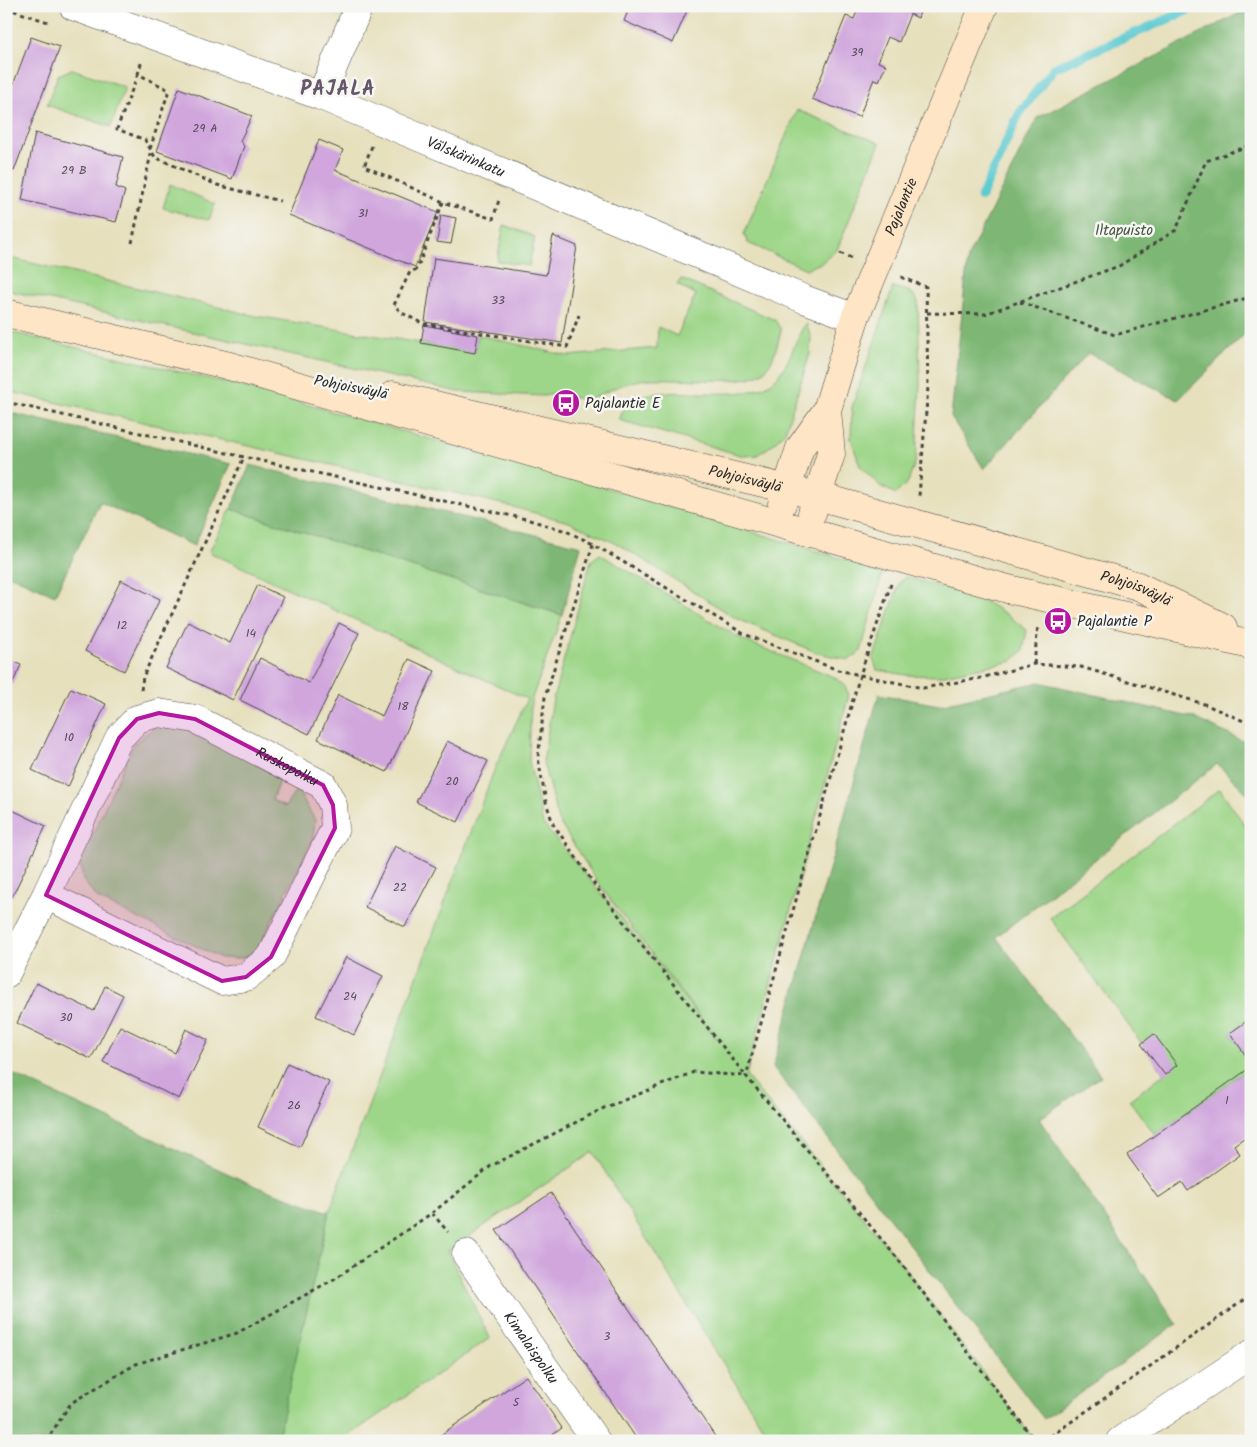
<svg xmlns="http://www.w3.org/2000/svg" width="1257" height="1447" font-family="Kalam,sans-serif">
<rect width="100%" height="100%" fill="#f6f6f2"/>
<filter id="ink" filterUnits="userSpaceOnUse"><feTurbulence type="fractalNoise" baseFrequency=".02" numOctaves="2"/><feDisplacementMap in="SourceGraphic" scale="10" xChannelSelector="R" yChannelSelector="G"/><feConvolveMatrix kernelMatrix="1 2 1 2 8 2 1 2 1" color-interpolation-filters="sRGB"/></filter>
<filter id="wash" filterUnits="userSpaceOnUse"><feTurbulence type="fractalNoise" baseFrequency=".0096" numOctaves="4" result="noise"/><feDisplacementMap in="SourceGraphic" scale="20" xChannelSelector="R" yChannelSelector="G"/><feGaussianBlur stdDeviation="1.12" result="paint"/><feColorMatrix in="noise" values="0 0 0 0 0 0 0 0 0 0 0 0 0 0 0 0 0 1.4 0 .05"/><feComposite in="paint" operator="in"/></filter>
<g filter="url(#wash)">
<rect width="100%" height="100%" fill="#e7e0bd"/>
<path fill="#9dd688" stroke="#64805a" d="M72,69L125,87L111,127L47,105L58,75Z
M797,110L880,143L837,250L821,263L806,269L748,243L744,234Z
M170,184L215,204L209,220L163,208Z
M504,225L535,237L529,266L497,261Z
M6,257L256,316L475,352L478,335L568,356L657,348L658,327L677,336L696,294L677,285L681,279L775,320L781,330C778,343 773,364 763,372C742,388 669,375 641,380C622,383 605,392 588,401L557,393L544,396L459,392L6,290Z
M893,287L911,292L918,301L920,384L916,460L908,482L896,494L880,486L860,466L851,439L852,407Z
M806,323L811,337L810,354L785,432L772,445L757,455L744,456L619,420C621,416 622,410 624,406C644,377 740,408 772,382C790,367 793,342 806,323Z
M6,331L244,387L628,494L883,571L861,651L849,660L818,653L737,619L620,545L569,522L486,500L6,391Z
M231,509L562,615L531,701L529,761L543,824L597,888L717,1039L600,886L558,820L543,762L553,699L591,561L600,554L741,639L834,677L844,684L849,695L746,1076L897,1258L1035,1441H771L593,1152L447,1251L490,1338L341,1441H277L329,1212L495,768L527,699L209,552Z
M906,577L977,597L1006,614L1027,630L1023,651L1012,661L939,676L906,675L877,670L873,659L900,582Z
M158,725L191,728L281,776L272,800L285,807L297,789L315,820L313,839L259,947L243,958H221L98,899L83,880L80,862L134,743Z
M1220,789L1251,834V1018L1230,1033L1251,1063V1067L1155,1135L1129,1100L1164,1074L1050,918Z"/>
<path fill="#7eb774" stroke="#547150" d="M1242,12L1251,14V328L1178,400L1088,353L984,469L951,417L968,257L1037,118Z
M6,412L231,464L194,546L100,502L55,595L6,574Z
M250,465L581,546L562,615L231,509Z
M1039,682L1194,718L1251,745V797L1217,764L996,937L1101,1076L1039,1119L1177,1324L1044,1419L773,1067L879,694L939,705Z
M6,1071L255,1186L329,1212L277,1441H6Z"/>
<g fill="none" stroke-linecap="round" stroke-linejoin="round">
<path stroke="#5dcad1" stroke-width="9" d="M981,197L1019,114L1054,68L1198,6"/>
</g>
<g id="blocks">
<path fill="#d0a6dd" d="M630,6H689L673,43L624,21Z
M859,6H922L918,18L910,14L899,42L888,37L878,62L886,65L879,81L874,79L859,117L812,99L846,16L854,19Z
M31,37L60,47L14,171L6,168V104Z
M179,88L252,116L240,141L244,146L232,179L157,151Z
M35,133L123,157L116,187L125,191L116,222L22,200Z
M319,140L343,150L335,170L438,212L415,267L289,215Z
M441,215L456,218L451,244L437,242Z
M553,236L577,246L562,343L425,322L434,258L546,275Z
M424,325L478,335L475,353L421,343Z
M121,580L160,599L124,671L85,651Z
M258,585L283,597L233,700L166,668L188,622L230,643Z
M339,623L359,633L309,734L240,700L260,658L309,683Z
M6,658L21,665L6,697Z
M409,659L435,671L387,772L318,739L338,695L382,716Z
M71,688L106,704L68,787L32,770Z
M447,741L488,761L458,822L416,802Z
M6,807L46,826L12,897L6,894Z
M395,846L436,867L405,927L365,907Z
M346,957L383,976L354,1035L316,1016Z
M36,983L94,1011L105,986L123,995L91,1059L17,1023Z
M1251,1018V1063L1230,1033Z
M120,1026L175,1053L186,1029L208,1040L179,1099L103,1062Z
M1154,1034L1177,1065L1165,1075L1141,1044Z
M287,1063L329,1082L300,1147L258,1127Z
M1251,1067V1133L1234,1145L1240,1154L1188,1191L1182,1182L1158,1198L1127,1155Z
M551,1193L718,1441H638L496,1230Z
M526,1376L562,1428L544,1441H432Z"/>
</g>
</g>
<g filter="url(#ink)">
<use href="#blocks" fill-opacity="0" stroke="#474641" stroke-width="1"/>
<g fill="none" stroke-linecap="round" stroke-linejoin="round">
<defs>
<g id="street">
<path id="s1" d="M73,6L321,96L804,299L855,318"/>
<path d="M321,96L359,6"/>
<path id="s2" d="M6,974L46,895L119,738L137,719L159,713L195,719L323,785L333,805L335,828L271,957L246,977L222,981L46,895"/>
<path id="s3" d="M466,1254L596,1441"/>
<path d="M1120,1441L1251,1354"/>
</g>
<g id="secondary">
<path d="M6,313L226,365L776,523L1008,589L1251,645"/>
<path id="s4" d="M393,395L818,496L1138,586L1223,627"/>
<path id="s5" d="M782,504L800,448L827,410L855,318L984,6"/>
<path d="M812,513L831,454L827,410"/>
</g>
</defs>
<use href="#street" stroke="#474641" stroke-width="29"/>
<use href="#secondary" stroke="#474641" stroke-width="29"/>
<path stroke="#474641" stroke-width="3" stroke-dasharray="4 4" stroke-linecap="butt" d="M6,8L51,23
M138,74L117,129L145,140L155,157L217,185L280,201
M372,146L364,166L443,202L493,219L499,200
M443,202L417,269L410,272L394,305L402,313L424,324L567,347L579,315
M132,243L150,158V149L169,90L138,74L142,60
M840,253L851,258
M901,277L926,287L928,387L919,496
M1020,302L1115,335L1251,297
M927,313L985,314L1119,266L1176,230L1206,161L1251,145
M6,402L244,457L526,519L566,531L593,544L744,634L838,670L860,675L746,1076L897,1258L1035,1441
M593,544L545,697L538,758L546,802L553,824L597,888L746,1076
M891,584L860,675L923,688L981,678L1034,664L1081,667L1204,704L1251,724
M1034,664L1038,625
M141,690L143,677L244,457
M432,1213L448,1232
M46,1441L71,1403L136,1364L237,1333L334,1279L432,1213L491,1166L604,1108L694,1072L746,1076
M1044,1441L1251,1295"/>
<use href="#street" stroke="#fff" stroke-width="28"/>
<use href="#secondary" stroke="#fde5c5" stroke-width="28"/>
</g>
</g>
<path fill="#b5179e" fill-opacity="0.2" stroke="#b5179e" stroke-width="4" stroke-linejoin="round" d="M159,713L195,719L323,785L333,805L335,828L271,957L246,977L222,981L46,895L119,738L137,719Z"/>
<defs>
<symbol id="bus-disc" viewBox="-11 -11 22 22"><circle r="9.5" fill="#b5179e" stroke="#f6f6f2"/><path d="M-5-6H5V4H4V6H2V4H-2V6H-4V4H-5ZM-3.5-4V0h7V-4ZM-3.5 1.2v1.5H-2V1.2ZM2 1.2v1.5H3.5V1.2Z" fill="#fff"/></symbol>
</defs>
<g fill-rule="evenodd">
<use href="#bus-disc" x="550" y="387" width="32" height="32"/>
<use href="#bus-disc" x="1042" y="605" width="32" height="32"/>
</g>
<g text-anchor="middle" stroke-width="5" stroke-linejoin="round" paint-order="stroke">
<g font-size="12" fill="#544a58">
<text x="857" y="56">39</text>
<text x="205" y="132">29 A</text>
<text x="74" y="174">29 B</text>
<text x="363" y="217">31</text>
<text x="498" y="304">33</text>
<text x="122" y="629">12</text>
<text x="251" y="637">14</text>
<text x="403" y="710">18</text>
<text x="69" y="741">10</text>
<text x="452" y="785">20</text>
<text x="400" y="891">22</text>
<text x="350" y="1000">24</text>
<text x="66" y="1021">30</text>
<text x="1227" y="1104">1</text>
<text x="294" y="1109">26</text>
<text x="607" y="1340">3</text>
<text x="516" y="1406">5</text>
</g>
<g font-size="15" fill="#2b2b2b" stroke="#f6f6f2">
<text dy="5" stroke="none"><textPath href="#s1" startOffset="421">Välskärinkatu</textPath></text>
<text dy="5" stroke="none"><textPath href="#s5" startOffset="322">Pajalantie</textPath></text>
<text transform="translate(351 387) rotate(11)" y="5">Pohjoisväylä</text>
<text dy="5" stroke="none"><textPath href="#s4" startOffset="362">Pohjoisväylä</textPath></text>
<text dy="5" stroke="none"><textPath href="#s4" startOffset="768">Pohjoisväylä</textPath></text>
<text dy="5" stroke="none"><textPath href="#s2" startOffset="451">Ruskopolku</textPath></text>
<text dy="5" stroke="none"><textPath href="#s3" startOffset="114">Kimalaispolku</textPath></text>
</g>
<g font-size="15" fill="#485642" stroke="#f6f6f2">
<text x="1124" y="235">Iltapuisto</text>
</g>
<g font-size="15" fill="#2b2b2b" stroke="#f6f6f2" text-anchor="start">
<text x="585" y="408">Pajalantie E</text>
<text x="1077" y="626">Pajalantie P</text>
</g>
<g font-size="20" font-weight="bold" letter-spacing="1" fill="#655669" stroke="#f6f6f2">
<text x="338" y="95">PAJALA</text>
</g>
</g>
<rect width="1257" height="1447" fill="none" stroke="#f6f6f2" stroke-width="25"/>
</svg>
